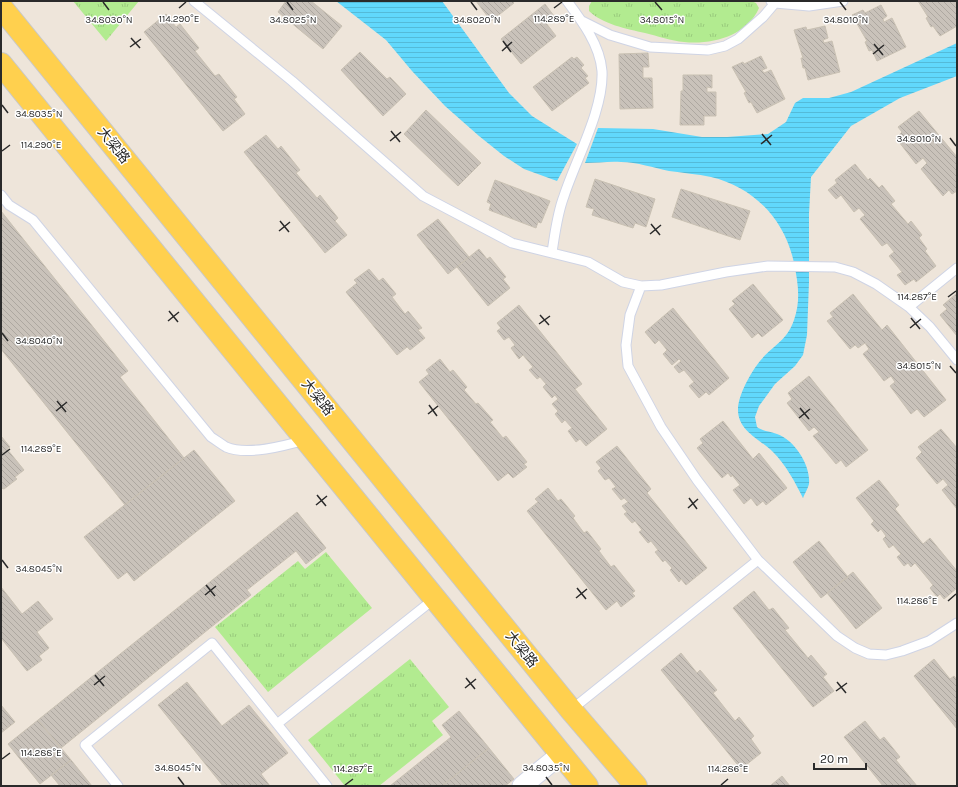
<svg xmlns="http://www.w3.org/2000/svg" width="958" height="787" font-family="Karla,'Noto Sans SC',sans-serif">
<defs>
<pattern id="grass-tufts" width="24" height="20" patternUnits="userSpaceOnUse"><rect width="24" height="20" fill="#b2eb90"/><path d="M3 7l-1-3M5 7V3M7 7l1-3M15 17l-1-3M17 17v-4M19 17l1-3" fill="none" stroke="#99ca7c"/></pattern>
<pattern id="water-rules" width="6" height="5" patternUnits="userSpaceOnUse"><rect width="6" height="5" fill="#61d8fc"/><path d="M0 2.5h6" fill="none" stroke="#54bad8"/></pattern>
<pattern id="building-back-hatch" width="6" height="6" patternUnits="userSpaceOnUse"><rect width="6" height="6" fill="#c9c2ba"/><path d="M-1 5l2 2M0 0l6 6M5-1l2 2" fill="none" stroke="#ada7a0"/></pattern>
</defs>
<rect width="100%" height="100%" fill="#eee5da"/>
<path fill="url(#grass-tufts)" d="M73,1H139L106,41Z
M592,1H751L756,3L759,8C747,36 712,45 684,42C671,41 658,36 645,33C627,29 602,24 589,11V6Z
M326,552L372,608L268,692L215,627L298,561L305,569Z
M410,659L449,707L432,721L443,735L379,786H345L308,740Z"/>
<path fill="url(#water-rules)" d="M336,1H442L509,93L532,116L577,144L557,181L524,169L504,156L479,136L445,106L412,71L386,40Z
M957,43V76L900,98L851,126L811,177L809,214V282L807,335L803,355L795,366L775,384L759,406L755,417L757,427C764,432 770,431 777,434C795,440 811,466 809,484C808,488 805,493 803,498C795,482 786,465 773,452C760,439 738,431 738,410C738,395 751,372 760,361C773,345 787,341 794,320C801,300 798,283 794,263C785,220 754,187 711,177C697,174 683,173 669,171C654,168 637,162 621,162C610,161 597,163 585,163L598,128L653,129L702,137H727L768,134L786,122L795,103L803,98H829L851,92Z"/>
<path fill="url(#building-back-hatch)" stroke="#c9c1b3" d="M286,1H311L342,26L323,49L278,12Z
M476,1H512L514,3L491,21Z
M918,1H956L957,26L940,36L933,26L931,27L926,18L928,17Z
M545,4L554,16L546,23L556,36L521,64L501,39Z
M881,5L887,16L883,19L884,22L892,18L906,47L877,61L872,50L869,51L865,42L867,41L852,15L863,10L865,13Z
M166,14L176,27L180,24L199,48L195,51L215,76L219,74L237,97L234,99L245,114L223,131L144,32Z
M825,26L828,38L823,40L824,43L832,41L840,72L808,80L805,68H803L801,58H803L794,30L806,27L807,30Z
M360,52L387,79L390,77L406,94L383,116L341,70Z
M648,53L649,67H643V78H652L653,108L620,109L619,54Z
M761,56L767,68L762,70L764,73L771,70L785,99L757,113L751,102L749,103L744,93L746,92L732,67L743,62L744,64Z
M572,57L574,59L577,57L584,65L581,68L588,76L585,78L589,83L552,111L533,87Z
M683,75H712V88L707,87V92H716V116H704V125H680L681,91H683Z
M426,110L481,163L458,186L404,134Z
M919,111L957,157V191L952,194L949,190L943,196L921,169L927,163L923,158L916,164L896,138L902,132L898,127Z
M266,135L278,149L281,146L300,170L296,173L317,198L320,195L338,218L335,221L347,235L325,253L244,152Z
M855,164L868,180L870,178L879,188L882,185L895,201L891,204L908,224L911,221L922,235L919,238L927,249L925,251L936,266L916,282L914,279L905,285L897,275L902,272L889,256L894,252L887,243L882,246L860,219L865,215L859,208L854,212L841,195L836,199L828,190L837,183L835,180Z
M595,179L655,199L646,227L635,223L633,228L592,215L594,209L586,207Z
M495,180L550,201L541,223L538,222L536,228L489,210L491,204L487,202Z
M681,189L750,211L740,240L672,217Z
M1,211L128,371L120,377L184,458L125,505L1,349Z
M438,219L469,257L448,274L417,235Z
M479,249L487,259L490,257L506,277L503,279L510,288L488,306L457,267Z
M369,269L379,281L383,278L396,294L392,297L405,314L408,311L422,328L418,330L425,338L410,350L407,347L397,355L346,292L357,283L354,280Z
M753,284L783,320L762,337L758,333L752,338L729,309L735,304L732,301Z
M957,293V336L940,315L947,309L943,305Z
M853,294L882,330L887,325L946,400L924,417L917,409L911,414L890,386L895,382L891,376L884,381L863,354L869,349L865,343L858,348L855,345L850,349L827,321L833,317L830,313Z
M519,305L582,384L575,389L607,429L586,446L580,439L576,442L568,431L572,428L565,420L562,423L555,414L558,411L552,404L558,399L555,395L552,398L543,387L546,384L540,377L537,379L529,370L533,367L523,355L519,359L511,348L515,345L509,337L504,340L497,331L501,328L497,323Z
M673,308L729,378L709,395L706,392L699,398L689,386L694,382L684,370L679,373L674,367L681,361L679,359L672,365L663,354L667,350L659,340L655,344L645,332Z
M440,359L450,372L453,370L467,387L464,390L476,404L478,403L493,420L490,422L503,438L506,436L527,462L524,464L527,467L513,478L508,473L498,481L419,382L429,374L426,370Z
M809,376L868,450L846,467L841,460L836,464L813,436L819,432L814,427L809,431L787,403L792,399L788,393Z
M723,421L753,459L759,453L787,488L766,505L763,501L757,506L751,498L744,504L733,490L740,485L732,475L731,477L728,473L722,478L697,448L703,443L700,439Z
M941,429L957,448V509L942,490L948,485L943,479L937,484L916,458L922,452L918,447Z
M1,436L10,447L7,449L24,470L15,477L17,479L4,489L1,488Z
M617,446L651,489L647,493L707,568L686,585L681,579L679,582L670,570L672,568L665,560L663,562L655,552L658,550L651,541L648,543L639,532L642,530L635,521L632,523L624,514L627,512L622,506L628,502L624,498L621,500L612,489L616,487L609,478L605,480L598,471L601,468L596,462Z
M194,450L235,501L134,581L127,572L118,579L84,537Z
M879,480L899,505L895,509L923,544L930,538L957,571V588L944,599L940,594L937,597L930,588L933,585L915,563L911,567L908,563L904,566L897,557L901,554L893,545L889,548L883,539L886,536L881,529L878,532L871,524L874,521L856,498Z
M548,488L558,501L561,499L575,516L573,518L584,533L587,531L601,549L599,551L611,567L614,565L635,591L632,593L635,596L621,607L617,601L606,610L527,511L538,502L535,499Z
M297,512L326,548L306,564L296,551L247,590L251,595L61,748L38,720Z
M819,541L848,577L821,598L793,562Z
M853,572L882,608L856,629L827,593Z
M1,587L22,614L38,601L53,619L37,632L49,648L39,656L42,660L27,671L1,638Z
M754,591L769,610L773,608L789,628L785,630L808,658L811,655L827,674L823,677L834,691L813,707L733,608Z
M681,653L697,673L700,670L717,690L713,693L735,721L739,717L754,736L751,739L761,753L741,769L661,670Z
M934,659L950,679L954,676L957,680V729L914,676Z
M187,682L222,726L249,705L288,753L261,774L270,786H223L158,705Z
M1,705L15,722L1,733Z
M459,711L489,748L442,786H390L451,737L442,725Z
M38,720L71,760L40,784L8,744Z
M865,721L880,740L884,737L900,757L896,760L917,786H883L844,737Z
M489,748L514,779L505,786H442Z
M71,760L92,786H60L51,775Z
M782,776L790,786H770Z"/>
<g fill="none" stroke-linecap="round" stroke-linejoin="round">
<defs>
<path id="service" d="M194,1L292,81L423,196L512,243L588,262L623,282L641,286L661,285L726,272L768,266L835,267L853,272L876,284L909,307L930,327L957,360
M771,1L775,3L809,6L843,1
M582,21L610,35L650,47L708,50L725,46L738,39L763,17L775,3
M1,195L9,205L33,220L211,437C216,440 221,444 226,447C247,456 284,446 305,440
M552,252C555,234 557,214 564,196C576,159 604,109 602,71C600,45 582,21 567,1
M641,286L630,315L626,345L628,366L661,427L697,480L758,560L837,636L855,648L869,654L886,655L902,651L929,641L957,623
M909,307L957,268
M571,710L758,560
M277,724L434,599
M118,786L85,745L212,643L327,786"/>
<path id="minor" d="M522,786L561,754"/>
<path id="primary" d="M1,7L571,710L636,786
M1,64L587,786"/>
</defs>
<use href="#service" stroke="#cfd4e5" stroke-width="11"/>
<use href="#minor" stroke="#cfd4e5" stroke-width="21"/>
<use href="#primary" stroke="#c8c8c8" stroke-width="24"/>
<use href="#service" stroke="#fff" stroke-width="9"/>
<use href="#minor" stroke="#fff" stroke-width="19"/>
<use href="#primary" stroke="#ffd04e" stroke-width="22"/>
</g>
<path fill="none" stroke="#2a2a2a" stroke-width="1.5" d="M103,2L109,10M287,2L293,10M471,2L477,10M655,2L662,10M840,2L846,10M179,8L186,2M554,8L562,2M131,38L140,48M503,41L511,52M874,44L883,55M130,47L141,39M502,51L512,42M873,54L884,45M2,105L8,113M391,131L400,142M762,134L771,145M950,138L956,146M390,141L401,132M761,144L772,135M2,151L10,145M280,221L289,232M651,224L660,235M279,231L290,222M650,234L661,225M948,297L956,291M169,311L178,322M540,315L549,325M911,318L920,329M168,321L179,312M539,324L550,316M910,328L921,319M2,333L8,341M950,366L956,373M57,401L66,412M429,405L437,416M800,408L809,419M56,411L67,402M428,414L438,406M799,418L810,409M2,455L10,449M317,495L326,506M689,498L697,509M316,505L327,496M688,508L698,499M2,560L8,568M206,585L215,596M577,588L586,599M205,595L216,586M576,598L587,589M948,601L956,594M95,675L104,686M466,678L475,689M837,682L846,693M94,685L105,676M465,688L476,679M836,691L847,683M2,759L10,753M178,777L184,785M546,777L552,785M345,785L353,779M721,785L728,779"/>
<g text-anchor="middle" stroke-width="3" stroke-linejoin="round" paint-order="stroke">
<g font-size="14" fill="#2a2a2a" stroke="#fff">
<text transform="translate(114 145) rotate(51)" y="5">大梁路</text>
<text transform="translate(318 397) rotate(51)" y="5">大梁路</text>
<text transform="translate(522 649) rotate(51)" y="5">大梁路</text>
</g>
</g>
<g font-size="10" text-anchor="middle" fill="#2a2a2a" stroke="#fff" stroke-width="3" stroke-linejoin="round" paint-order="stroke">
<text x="179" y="22">114.290°E</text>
<text x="554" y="22">114.289°E</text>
<text x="109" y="23">34.8030°N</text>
<text x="293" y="23">34.8025°N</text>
<text x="477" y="23">34.8020°N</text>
<text x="662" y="23">34.8015°N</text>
<text x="846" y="23">34.8010°N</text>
<text x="39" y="117">34.8035°N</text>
<text x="919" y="142">34.8010°N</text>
<text x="41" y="148">114.290°E</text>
<text x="917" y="300">114.287°E</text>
<text x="39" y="344">34.8040°N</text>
<text x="919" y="369">34.8015°N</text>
<text x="41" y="452">114.289°E</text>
<text x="39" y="572">34.8045°N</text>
<text x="917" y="604">114.286°E</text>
<text x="41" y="756">114.288°E</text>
<text x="178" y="771">34.8045°N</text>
<text x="546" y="771">34.8035°N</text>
<text x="353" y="772">114.287°E</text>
<text x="728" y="772">114.286°E</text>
</g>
<rect width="958" height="787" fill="none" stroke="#2a2a2a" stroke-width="4"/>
<path d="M814 763v6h52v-6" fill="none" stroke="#2a2a2a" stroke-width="2"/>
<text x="820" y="763" font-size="12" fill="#2a2a2a" stroke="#ffffff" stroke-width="3" paint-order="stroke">20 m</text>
</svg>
